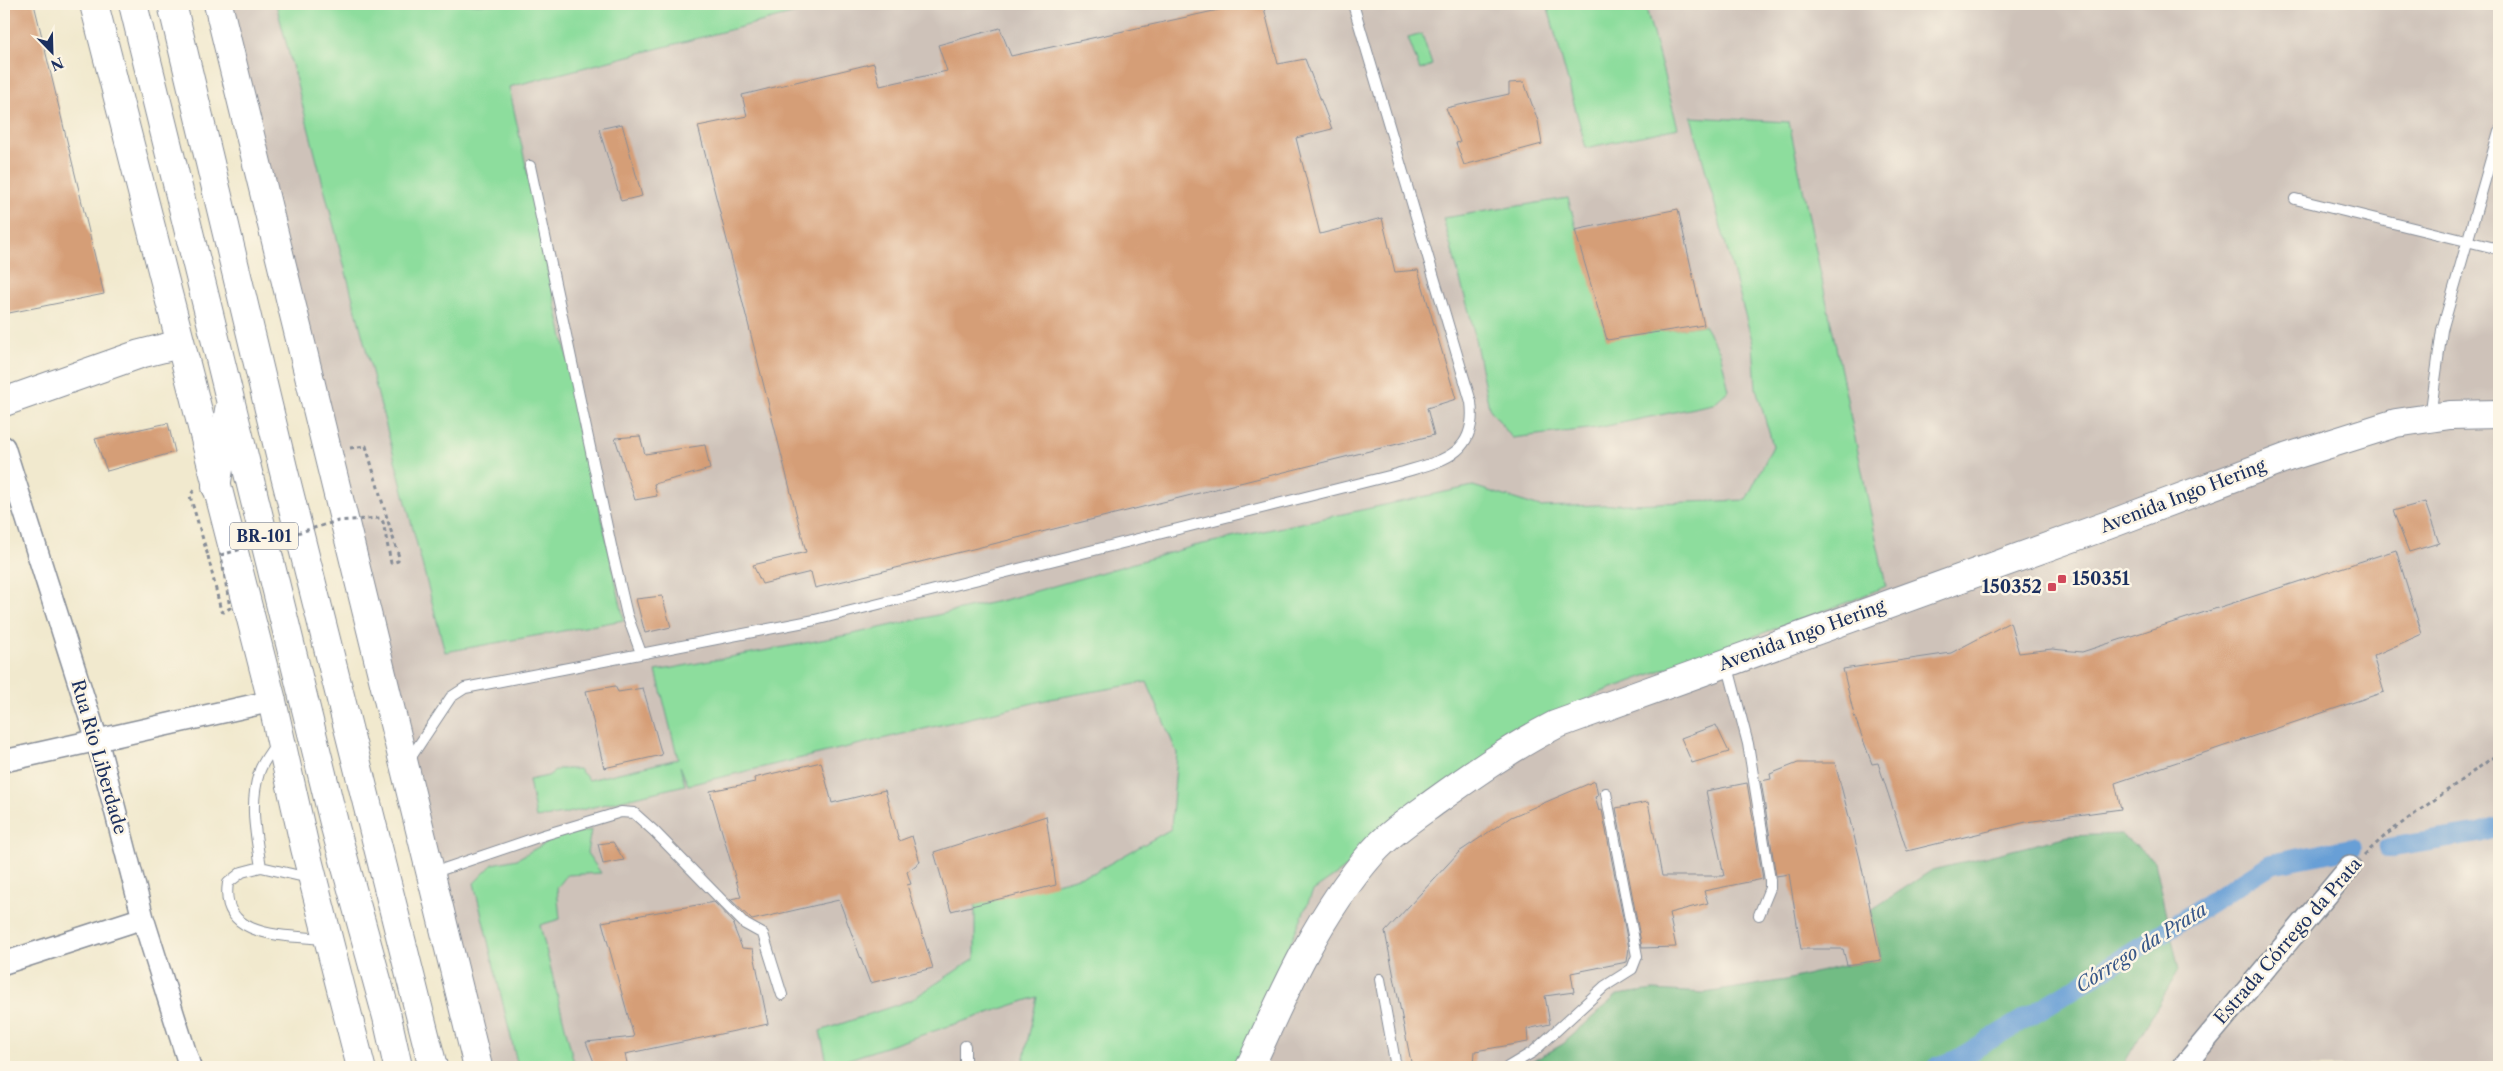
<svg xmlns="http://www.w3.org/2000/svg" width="2503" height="1071" font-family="'Libre Caslon Text',serif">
<rect width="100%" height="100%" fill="#fcf5e5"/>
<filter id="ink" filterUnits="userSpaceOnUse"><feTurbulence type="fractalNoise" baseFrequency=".02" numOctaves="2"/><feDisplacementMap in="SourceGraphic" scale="10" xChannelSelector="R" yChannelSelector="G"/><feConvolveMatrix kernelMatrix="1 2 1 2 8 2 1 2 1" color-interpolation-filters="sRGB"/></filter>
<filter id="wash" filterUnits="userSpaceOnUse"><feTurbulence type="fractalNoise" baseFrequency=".0096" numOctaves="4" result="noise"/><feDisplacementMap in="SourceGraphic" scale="20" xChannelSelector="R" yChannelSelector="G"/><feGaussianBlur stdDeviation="1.12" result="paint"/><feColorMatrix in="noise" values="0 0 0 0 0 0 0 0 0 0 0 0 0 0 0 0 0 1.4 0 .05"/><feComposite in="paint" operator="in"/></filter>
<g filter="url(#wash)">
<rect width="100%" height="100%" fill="#f1e9ce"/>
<path fill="#cec2b9" d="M212,4H2499V1067H479Z"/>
<path fill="#8ddd9d" stroke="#54867e" d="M276,4H830L509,87L624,620L445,652Z
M1547,4H1645L1678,128L1586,148Z
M1422,34L1432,65L1420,70L1408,38Z
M1691,117L1789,122L1886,586L1851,601L1596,694L1313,891L1237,1067H1022L1037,997L828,1066L820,1031L911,1000L975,958V905L1093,873L1171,829L1177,753L1147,682L1050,699L688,785L680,766L685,785L564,814L536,818L529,780L548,776L558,769H579L589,780L678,759L656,671L853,634L1008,599L1194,546L1473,486L1540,507L1746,500L1773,446L1756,388L1753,344Z
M1568,198L1607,339L1704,325L1720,352L1729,390L1713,404L1597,428L1512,438L1489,408L1471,319L1443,218Z
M591,830L587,853L601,873L567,875L557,888L560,919L540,925L575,1067H518L474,883L493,864L517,859L556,837Z"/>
<path fill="#72bc84" stroke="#467671" d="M2121,834L2155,861L2179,970L2122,1067H1523L1563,1044L1617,995L1653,990L1705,993L1786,980L1847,965L1881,960L1871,910L1932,870L2069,836Z"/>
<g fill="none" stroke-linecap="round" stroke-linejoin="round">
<path stroke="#689fd6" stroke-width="20" d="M2388,848L2480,833L2499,827
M1937,1067L1956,1060L2067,993L2271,864L2352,848"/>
</g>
<g id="blocks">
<path fill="#d59e77" d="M4,4H34L104,294L4,314Z
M1245,4H1263L1278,64L1305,59L1332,129L1296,138L1320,234L1382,218L1395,272L1418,270L1456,399L1427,408L1434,435L815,588L811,572L762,584L753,565L806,552L698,126L747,116L742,95L874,63L880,86L947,71L938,45L1000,28L1011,56Z
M1524,82L1538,121L1542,144L1464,165L1456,143L1460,142L1446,108L1509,94V83Z
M622,124L642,196L621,201L599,129Z
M1678,209L1704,325L1607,340L1575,230Z
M168,423L175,452L107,471L95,439Z
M640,436L645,454L705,445L710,469L654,484L657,496L635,500L615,438Z
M2425,502L2439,543L2409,552L2393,511Z
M2396,550L2422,634L2373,656L2384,692L2115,783L2121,809L2026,822L1907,851L1878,763L1872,764L1854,715L1843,669L1951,653L2010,622L2019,653L2052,649L2082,652Z
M662,596L671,627L645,633L636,599Z
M615,686L618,692L643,688L662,755L604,768L586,691Z
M1716,725L1729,752L1692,763L1681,738Z
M821,762L832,803L885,790L899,841L912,836L920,862L907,872L911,884L907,885L933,968L870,983L839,900L752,920L730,899L741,897L710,791L755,782L754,778Z
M1798,763H1835L1860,859L1881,960L1847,965L1843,949H1801L1789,874L1776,876L1761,781L1771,779L1770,774Z
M1595,781L1598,796L1595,797L1599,811L1602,810L1629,948L1627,962L1571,973L1574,992L1545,996L1550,1024L1527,1029L1528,1042L1475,1051L1474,1067H1412L1385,932L1459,852L1511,817Z
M1747,783L1763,879L1704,891L1708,903L1669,913L1676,947L1642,948L1616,808L1648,802L1662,876H1724L1706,791Z
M1046,816L1056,885L951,911L934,852Z
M613,842L624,860L603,864L598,844Z
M714,902L735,924L733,925L742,948L753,949L768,1024L625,1054L628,1067H596L586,1042L634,1037L602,922Z"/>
</g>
</g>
<g filter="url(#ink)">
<use href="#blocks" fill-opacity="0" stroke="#868c96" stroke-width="1"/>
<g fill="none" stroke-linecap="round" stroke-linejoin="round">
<defs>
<path id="lane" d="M530,166L613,555L627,615L641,653
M2295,199L2499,249
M2430,417L2442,330L2499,131
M1727,663L1748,744L1770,880V888L1759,915
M277,742C271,752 262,762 259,773C249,804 256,836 261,867L242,872L228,883C219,940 288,935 326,939
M407,763L451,697L465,688L815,620L1397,474C1439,461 1478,457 1471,402L1353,4
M261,867L309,878
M432,873L544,835L621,812L634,813L654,831L745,924L763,934L782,995
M1380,979L1396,1067
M965,1046V1067
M1508,1067L1533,1052L1605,986L1632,969L1637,956L1606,793"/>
<path id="street" d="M4,447L97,740L143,918L190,1067
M4,761L272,701
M4,963L143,918
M2183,1067L2350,867"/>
<path id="secondary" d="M94,4L272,701L305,848L361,1067
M218,4L478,1067
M4,402L140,354L180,344
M1250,1067C1284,992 1317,916 1372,853C1390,833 1414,817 1436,801C1475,773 1512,747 1555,725L2108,525L2288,457L2396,423L2450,415L2499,414"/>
<path id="highway" d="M133,4L335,827L387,1017L398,1067
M172,4L283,468L433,1067
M216,487L229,410"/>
</defs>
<use href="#lane" stroke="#868c96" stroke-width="12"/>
<use href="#street" stroke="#868c96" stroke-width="24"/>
<use href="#secondary" stroke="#868c96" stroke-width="30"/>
<use href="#highway" stroke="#868c96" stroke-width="30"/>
<path stroke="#868c96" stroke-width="3" stroke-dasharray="4 4" stroke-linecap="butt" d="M350,448L366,446L384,508
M194,490L190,496L208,556
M2364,855L2387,834L2499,753"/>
<use href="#lane" stroke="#fff" stroke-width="10"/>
<use href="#street" stroke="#fff" stroke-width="21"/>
<use href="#secondary" stroke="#fff" stroke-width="28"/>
<use href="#highway" stroke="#fff" stroke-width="28"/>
<path stroke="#868c96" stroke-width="3" stroke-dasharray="4 4" stroke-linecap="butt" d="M208,556L221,611L224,612L230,608L221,555L338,521L380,518L383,522L391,563L398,561L399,557L384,508"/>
</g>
</g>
<g fill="#d1495b" stroke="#fcf5e5" stroke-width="2">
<rect x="2057" y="574" width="10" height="10" rx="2.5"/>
<rect x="2047" y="582" width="10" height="10" rx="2.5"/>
</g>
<g text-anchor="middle" stroke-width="5" stroke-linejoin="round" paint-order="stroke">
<rect fill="#fcf5e5" stroke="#5e6a86" stroke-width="1" x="230" y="522.5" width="68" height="27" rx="4"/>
<g font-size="16" font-weight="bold" fill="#1b2f5e">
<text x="264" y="542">BR-101</text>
</g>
<g font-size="18" fill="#1b2f5e" stroke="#fcf5e5">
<text transform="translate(2183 496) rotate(-21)" y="6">Avenida Ingo Hering</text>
<text transform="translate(1802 635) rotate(-20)" y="6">Avenida Ingo Hering</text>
<text transform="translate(99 757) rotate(74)" y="6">Rua Rio Liberdade</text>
<text transform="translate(2288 941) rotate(-49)" y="6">Estrada Córrego da Prata</text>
</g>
<g font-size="18" font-weight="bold" fill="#1b2f5e" stroke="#fcf5e5" text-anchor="start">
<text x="2072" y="585">150351</text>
<text x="2042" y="593" text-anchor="end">150352</text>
</g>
<g font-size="19" font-style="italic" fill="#365688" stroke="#fcf5e5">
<text transform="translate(2141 947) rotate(-32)" y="7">Córrego da Prata</text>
</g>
</g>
<rect width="2503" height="1071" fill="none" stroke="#fcf5e5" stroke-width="20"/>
<g transform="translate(52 52) rotate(157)" stroke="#fcf5e5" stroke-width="4" paint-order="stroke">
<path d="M0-4L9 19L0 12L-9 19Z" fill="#1b2f5e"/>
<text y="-8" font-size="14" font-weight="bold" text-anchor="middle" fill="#1b2f5e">N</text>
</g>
</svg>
